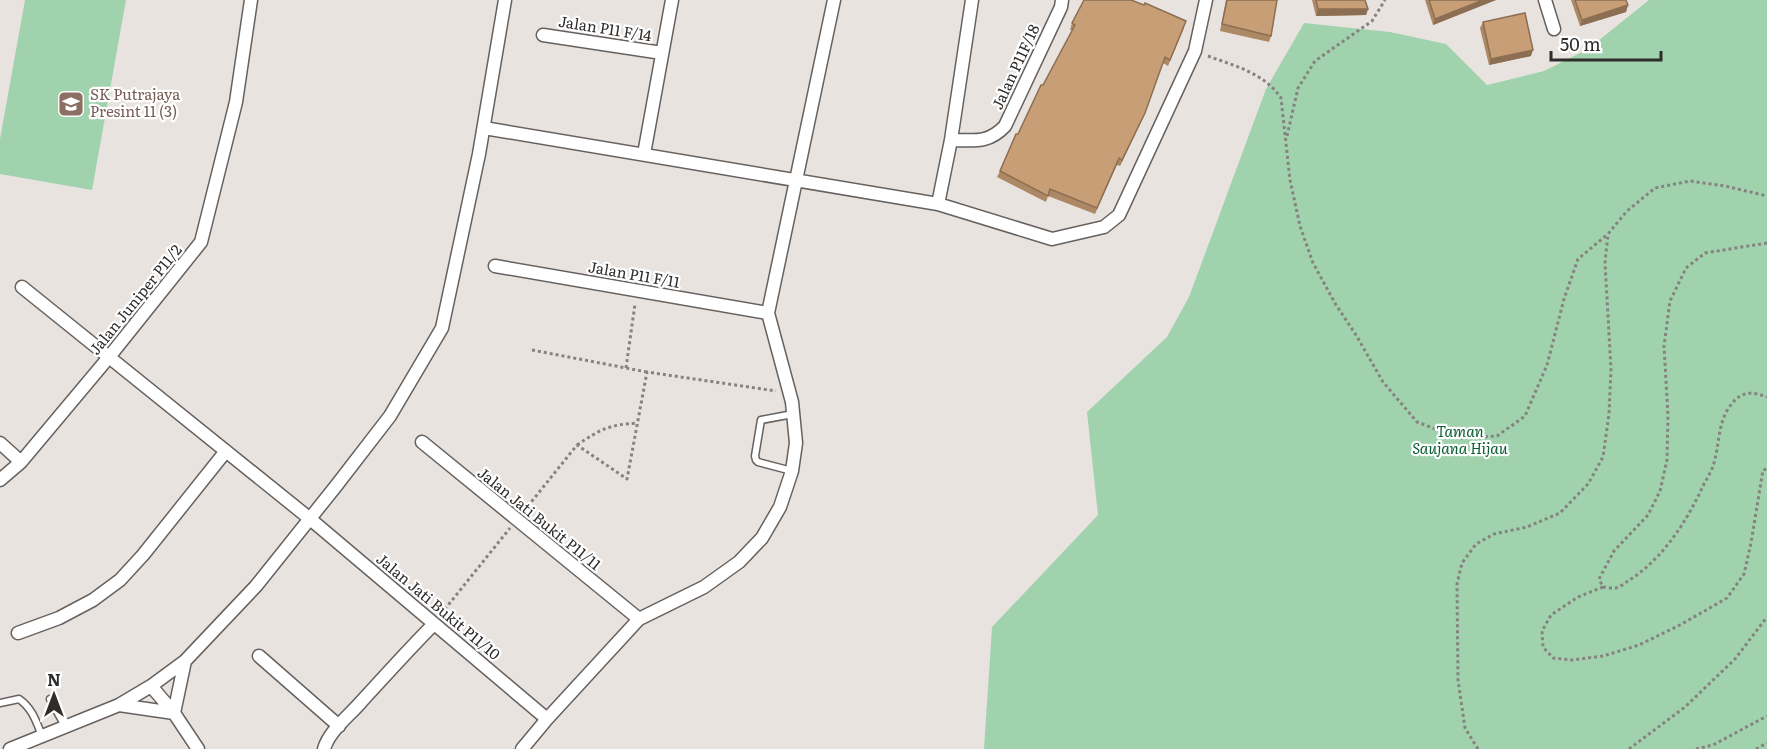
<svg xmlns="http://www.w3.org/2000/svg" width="1767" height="749" font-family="Literata,serif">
<rect width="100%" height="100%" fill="#e9e3e0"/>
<path fill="#a0d2ae" d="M25,0H126L92,190L0,174V139Z
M1649,0H1767V749H984L992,627L1098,515L1087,412L1167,337L1189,297L1266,89L1304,23L1390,32L1446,44L1487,85L1544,71L1588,49Z"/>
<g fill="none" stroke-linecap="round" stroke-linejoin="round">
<defs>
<path id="lane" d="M792,471L758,462L756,460L755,456L761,420L793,414
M50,699L65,726
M0,703L19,699C32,708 36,721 42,736"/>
<path id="street" d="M1545,0L1554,29
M543,35L662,53
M484,128L938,204L1052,239L1104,227L1119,215L1195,51L1206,0
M951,140C974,140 988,144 1005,126L1061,7L1062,0
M644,154L672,0
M938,204L951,140L972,0
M495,266L768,313
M22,287L309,518L547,719
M422,442L639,619
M0,443L21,462
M0,480L21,462L109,357L201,242L236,102L251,0
M18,633L59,618L93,600L120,580L143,555L226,451
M259,656L339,726
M151,686L174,713L198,749
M119,705L174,713L185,661
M10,749L119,705L151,686L185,661L256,586L336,486L390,416L442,328L479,154L505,0
M324,749C329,731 349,716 361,702C385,676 409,649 434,624
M522,749L547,719L639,619L704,587L739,562L762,538L780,507L792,471L796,443L792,402L768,313L834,0"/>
</defs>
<use href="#lane" stroke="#66615e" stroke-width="9"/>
<use href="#street" stroke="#66615e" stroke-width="15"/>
<path stroke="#868280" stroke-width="3" stroke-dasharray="3 3" stroke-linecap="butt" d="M1208,56C1235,66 1264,73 1281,98L1290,180L1300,226L1313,263L1336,305L1356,335L1383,382L1417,422L1459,438L1497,436L1525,416L1547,365L1564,299L1578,259L1608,234
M1287,136L1298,88L1315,61L1372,21L1385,0
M1767,243L1705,253L1686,268L1670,301L1664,346L1668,416L1667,460L1660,491L1648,515L1614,551L1599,579L1603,587C1607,587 1613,589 1616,588C1620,587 1625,583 1628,581C1663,559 1687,521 1704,484C1708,477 1712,470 1714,463C1719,446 1718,425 1728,409C1739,392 1749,390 1767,397
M532,350L647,372
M626,368L635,304
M577,445C601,429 608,425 637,423
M524,511L577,445L627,479L647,372L776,391
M1603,587L1578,597L1551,615L1542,631L1543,647L1553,658L1572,660L1603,656L1639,645L1680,625L1727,598L1744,574L1751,543L1763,470L1767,469
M441,614L510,528
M1478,749L1465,728L1458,680L1457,584L1462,563L1476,544L1494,534L1527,527L1560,513L1588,484L1603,457L1609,414L1611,369L1605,263L1608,234L1627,211L1655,188L1690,181L1725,186L1767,196
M1629,749L1685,707L1735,659L1767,617
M1696,749L1713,745L1767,716
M1756,749L1767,743"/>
<use href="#lane" stroke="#fff" stroke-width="6"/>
<use href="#street" stroke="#fff" stroke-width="12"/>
</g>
<path fill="#ac8865" d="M1226,0H1277L1271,36L1269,42L1220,31Z
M1312,0H1365L1368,9L1366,15L1316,16Z
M1425,0H1496L1433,25Z
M1571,0H1626L1628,5L1626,12L1580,26Z
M1483,22L1531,56L1489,65L1480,28Z
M1072,23L1184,28L1168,66L1163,63L1142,120L1120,166L1117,165L1095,214L1048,196L1046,202L997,177L1043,85L1072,30H1070Z"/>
<path fill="#8c6f53" d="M1483,0H1496L1433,25L1435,19Z
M1628,5L1626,12L1580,26L1582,20Z
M1318,9H1368L1366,15L1316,16Z
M1533,50L1531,56L1489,65L1491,59Z
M1145,113L1142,120L1120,166L1122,160Z"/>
<path fill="#c89e76" stroke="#8c6f53" stroke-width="1.5" d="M1084,0H1131L1144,5L1145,3L1186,21L1170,60L1165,57L1145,113L1122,160L1119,158L1097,208L1050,189L1048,196L1000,171L1016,134H1018L1041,85H1043L1075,25L1072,23Z
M1227,0H1277L1271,36L1222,24Z
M1316,0H1365L1368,9H1318Z
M1429,0H1483L1435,19Z
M1575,0H1626L1628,5L1582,20Z
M1525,13L1533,50L1491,59L1483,22Z"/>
<defs>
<symbol id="school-square" viewBox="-11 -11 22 22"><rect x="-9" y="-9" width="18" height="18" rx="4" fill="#8d6e63" stroke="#fff"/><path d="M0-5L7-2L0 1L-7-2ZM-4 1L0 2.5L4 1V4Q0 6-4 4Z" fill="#fff"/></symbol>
</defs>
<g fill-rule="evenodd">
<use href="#school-square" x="56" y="89" width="30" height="30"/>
</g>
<g text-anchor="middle" stroke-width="4.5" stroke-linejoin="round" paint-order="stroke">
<g font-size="15" fill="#2f2d2c" stroke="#fff">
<text transform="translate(605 29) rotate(9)" y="5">Jalan P11 F/14</text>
<text transform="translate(1016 67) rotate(-65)" y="5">Jalan P11F/18</text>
<text transform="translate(634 275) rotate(10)" y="5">Jalan P11 F/11</text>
<text transform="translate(136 300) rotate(-51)" y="5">Jalan Juniper P11/2</text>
<text transform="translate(539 519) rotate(39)" y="5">Jalan Jati Bukit P11/11</text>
<text transform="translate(438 607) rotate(40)" y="5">Jalan Jati Bukit P11/10</text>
</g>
<g font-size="15" fill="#785e54" stroke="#fff" text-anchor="start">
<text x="90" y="100">SK Putrajaya<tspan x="90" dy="17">Presint 11 (3)</tspan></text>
</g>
<g font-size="15" font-style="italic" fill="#0a5d31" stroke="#fff">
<text x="1460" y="437">Taman<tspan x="1460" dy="17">Saujana Hijau</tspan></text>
</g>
</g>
<g transform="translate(54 695)" stroke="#ffffff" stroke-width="4.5" paint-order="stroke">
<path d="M0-4.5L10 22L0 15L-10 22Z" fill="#2f2d2c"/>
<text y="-9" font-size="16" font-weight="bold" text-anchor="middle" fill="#2f2d2c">N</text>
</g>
<path d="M1551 51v9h110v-9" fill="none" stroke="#2f2d2c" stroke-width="3"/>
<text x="1560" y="51" font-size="18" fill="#2f2d2c" stroke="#ffffff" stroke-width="4.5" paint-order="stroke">50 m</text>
</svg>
